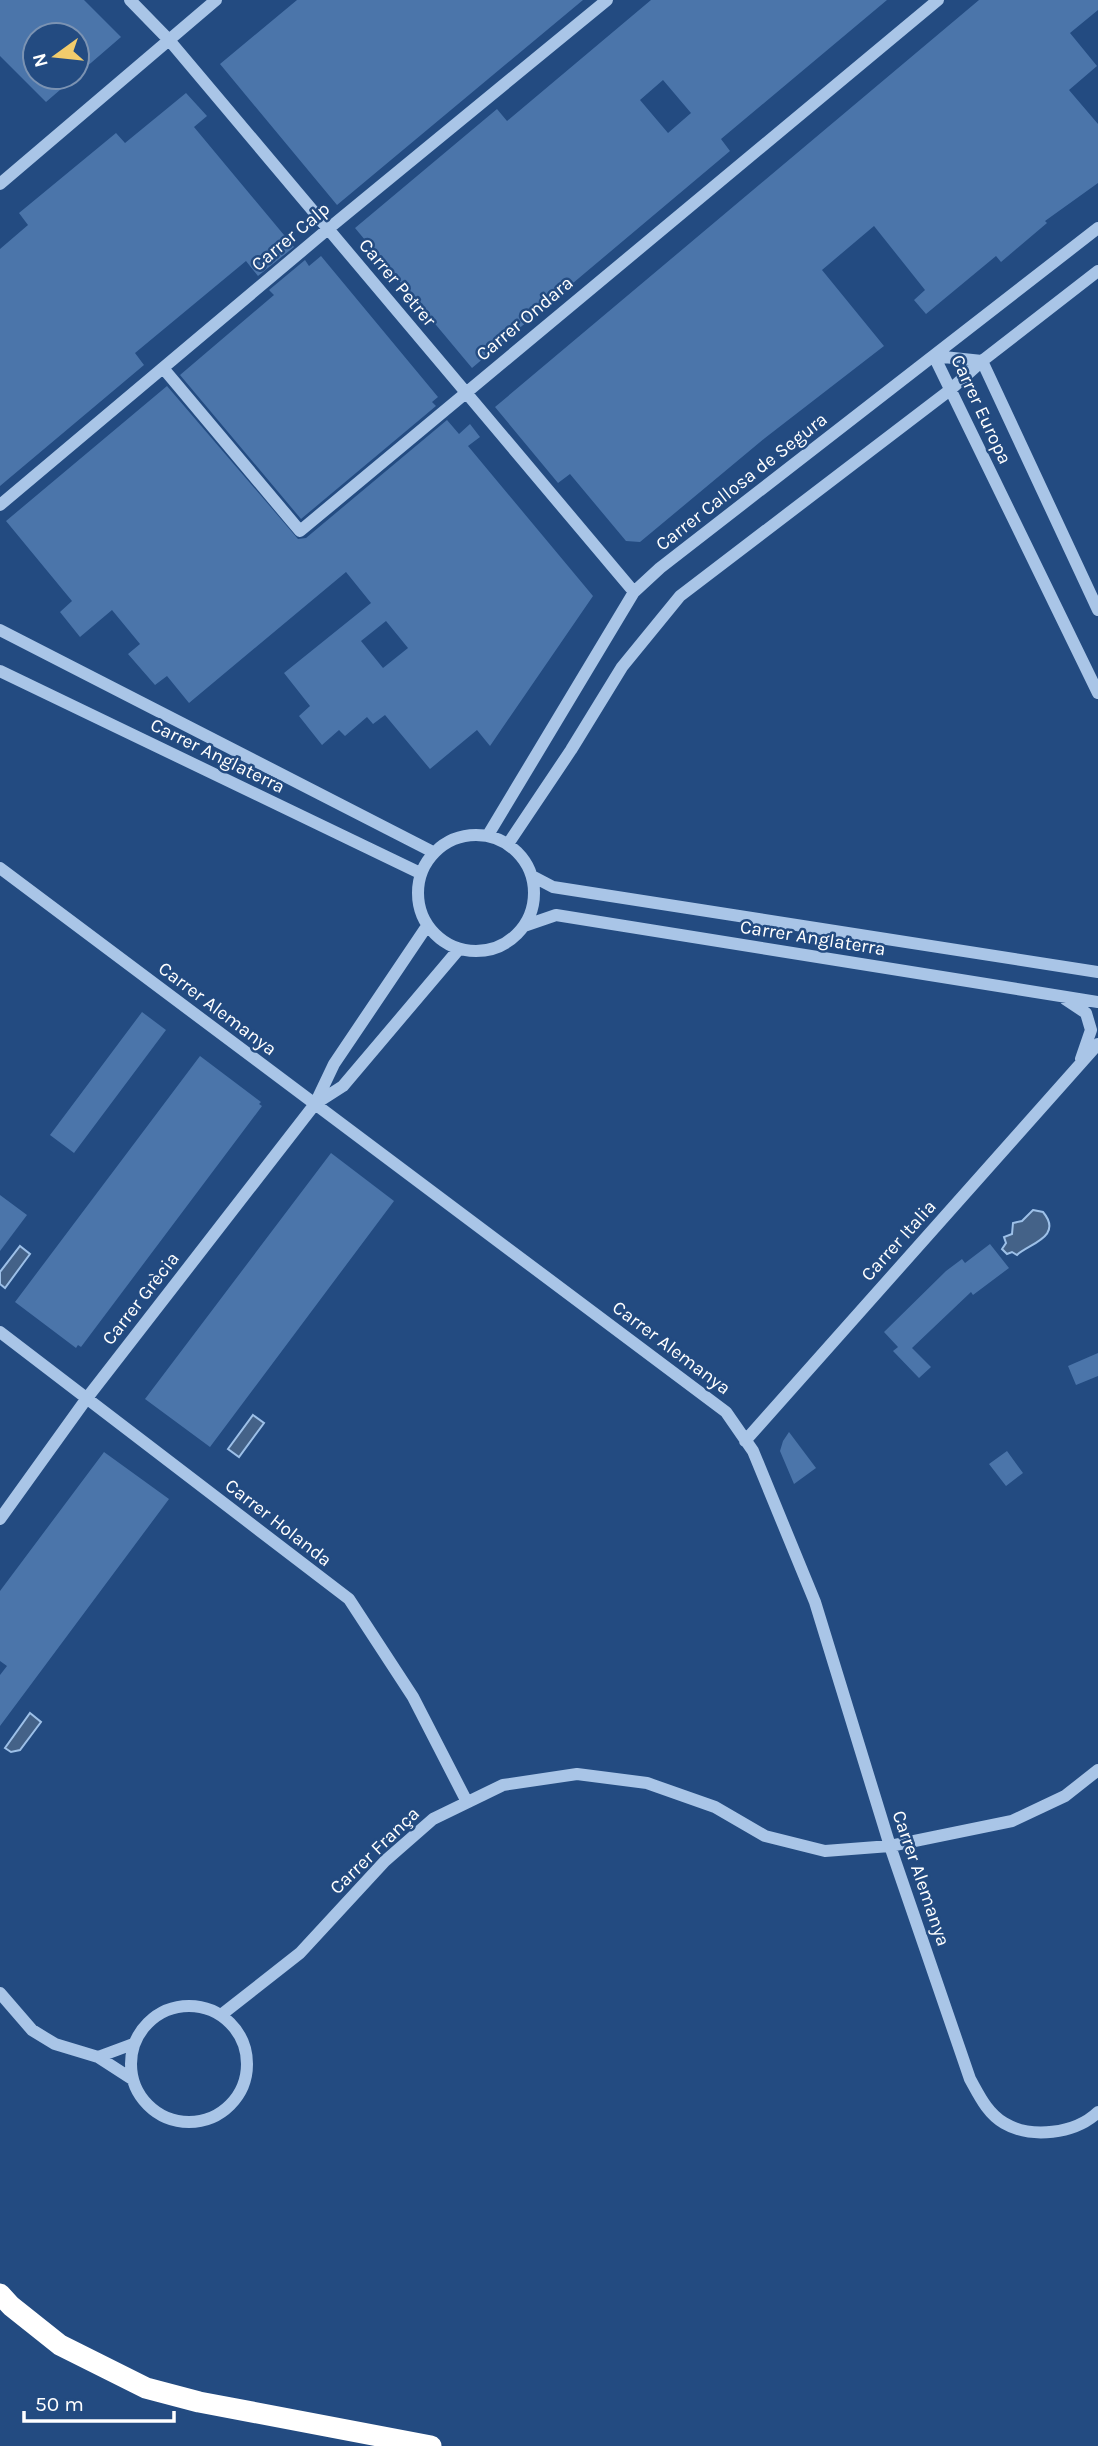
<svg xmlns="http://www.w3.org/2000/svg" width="1098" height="2446" font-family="Karla,sans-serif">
<rect width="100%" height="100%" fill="#234b81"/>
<path fill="#446288" stroke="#9dc0e8" stroke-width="2" d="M1033,1210L1043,1212C1064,1237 1028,1244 1017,1255L1012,1252L1007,1254L1002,1249L1006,1243L1004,1237L1012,1234L1013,1223L1022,1221Z
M20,1246L30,1254L5,1288L0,1284V1272Z
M253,1415L264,1423L239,1457L228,1449Z
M30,1713L41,1722L20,1750L11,1752L5,1748Z"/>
<path fill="#4b75aa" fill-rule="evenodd" d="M0,0H84L121,37L77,75V35H35V77H75L46,102L0,56Z
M297,0H583L337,205L220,64Z
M651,0H887L721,139L730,151L472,368L355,228L497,109L507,121ZM663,80L691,113L668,133L640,100Z
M979,0H1098V10L1070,33L1097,66L1069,90L1098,124V183L1045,221L1047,223L1001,262L996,256L926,314L914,300L925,290L874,226L822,270L884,346L765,438L640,542L626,541L570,474L558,483L495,407Z
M186,93L207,116L194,127L294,247L258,276L246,261L135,353L144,365L0,486V249L28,225L19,213L116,133L125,143Z
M321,256L438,397L432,402L436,406L301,519L180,375L274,295L269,290L305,260L309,266Z
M167,386L298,539L306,538L447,420L459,434L470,424L480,437L468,446L593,596L490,746L477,730L430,769L385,715L373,724L367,717L345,736L339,730L322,745L299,716L310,706L284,673L371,603L346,572L189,703L167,676L155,685L128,654L140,644L112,610L80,637L60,612L72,601L6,521ZM386,621L408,648L383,668L361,641Z
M142,1012L166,1030L74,1153L50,1135Z
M200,1056L261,1102L259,1104L262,1106L81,1347L78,1345L76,1348L15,1302Z
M331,1153L394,1201L210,1447L145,1399Z
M0,1195L27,1215L0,1251Z
M990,1244L1009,1268L973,1295L971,1292L912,1348L931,1367L919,1378L893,1351L898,1347L884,1332L946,1271L962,1259L965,1263Z
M1098,1353V1376L1076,1385L1068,1366Z
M789,1432L816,1468L794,1484L780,1451L783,1441Z
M1007,1451L1023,1473L1006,1486L989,1464Z
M104,1452L169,1499L0,1726V1675L7,1666L0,1661V1591Z"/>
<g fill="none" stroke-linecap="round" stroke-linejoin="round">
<path stroke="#a9c5e7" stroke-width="12" d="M130,0L169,40L634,592
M0,184L216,0
M934,356L1098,693
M934,356L982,361L1098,610
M163,368L300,531L938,0
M0,505L328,229L607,0
M0,630L433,852
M0,671L420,873
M418 893a58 58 0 1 1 116 0a58 58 0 1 1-116 0Z
M488,835L634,592L660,568L1098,228
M508,844L571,750L622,667L680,596L950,390L982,361L1098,271
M0,868L726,1412L753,1451L815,1602L890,1846L970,2079C979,2095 987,2113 1004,2123C1031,2139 1075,2134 1098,2112
M532,876L553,887L1098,972
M524,926L556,915L1098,1002
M1065,999L1086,1013L1091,1030L1081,1059
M315,1104L343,1086L459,949
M0,1332L349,1599L413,1697L467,1802
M745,1441L1098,1044
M0,1519L87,1398L315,1104L334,1064L427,926
M0,1993L32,2030L55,2044L98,2057L132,2079
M131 2064a58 58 0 1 1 116 0a58 58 0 1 1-116 0Z
M221,2015L300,1953L385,1861L433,1819L503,1785L577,1774L647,1783L715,1807L765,1836L825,1851L890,1846L1012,1821L1065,1796L1098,1770
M98,2057L133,2044"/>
<path stroke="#fff" stroke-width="21" d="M0,2294L11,2306L60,2345L146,2388L199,2402L431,2446"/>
</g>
<g text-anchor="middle" stroke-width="5" stroke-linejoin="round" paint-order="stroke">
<g font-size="19" fill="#fff" stroke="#234b81">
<text transform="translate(290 236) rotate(-40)" y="7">Carrer Calp</text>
<text transform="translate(398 282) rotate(50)" y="7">Carrer Petrer</text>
<text transform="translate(524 318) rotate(-40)" y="7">Carrer Ondara</text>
<text transform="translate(982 409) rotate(65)" y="7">Carrer Europa</text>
<text transform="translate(741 481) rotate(-38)" y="7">Carrer Callosa de Segura</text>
<text transform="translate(218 755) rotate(26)" y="7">Carrer Anglaterra</text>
<text transform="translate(813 937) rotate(9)" y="7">Carrer Anglaterra</text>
<text transform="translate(218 1008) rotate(37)" y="7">Carrer Alemanya</text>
<text transform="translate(898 1240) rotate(-48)" y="7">Carrer Italia</text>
<text transform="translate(140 1298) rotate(-52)" y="7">Carrer Grècia</text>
<text transform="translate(672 1347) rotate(37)" y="7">Carrer Alemanya</text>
<text transform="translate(279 1522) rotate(38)" y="7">Carrer Holanda</text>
<text transform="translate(374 1850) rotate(-44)" y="7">Carrer França</text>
<text transform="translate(922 1878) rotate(71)" y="7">Carrer Alemanya</text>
</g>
</g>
<g transform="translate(56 56) rotate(255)"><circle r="33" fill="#234b81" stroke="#7b93b3" stroke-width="2"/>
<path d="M0-5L12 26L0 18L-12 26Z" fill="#f2cc6c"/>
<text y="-10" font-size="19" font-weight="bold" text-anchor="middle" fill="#ffffff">N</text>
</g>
<path d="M24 2411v10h150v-10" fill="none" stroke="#ffffff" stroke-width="3.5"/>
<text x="35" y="2411" font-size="21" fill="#ffffff" stroke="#234b81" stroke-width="5" paint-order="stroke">50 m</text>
</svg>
